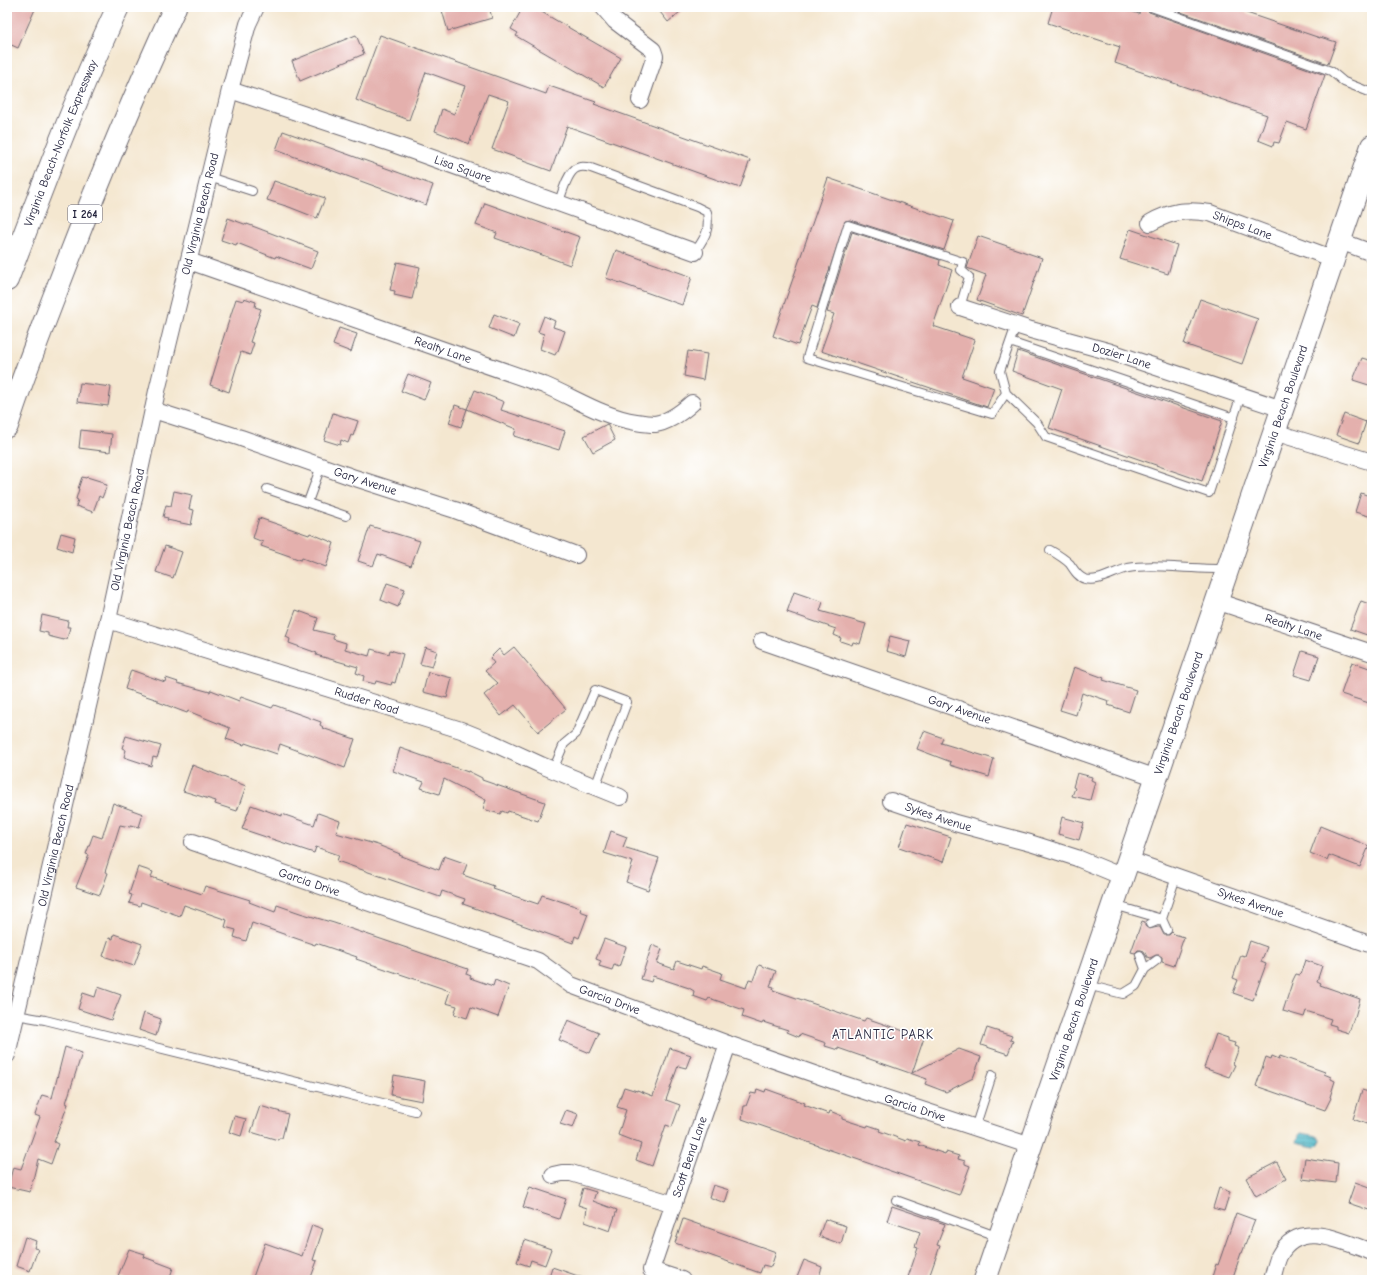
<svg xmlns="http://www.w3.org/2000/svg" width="1379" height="1287" font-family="'Comic Neue',sans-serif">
<defs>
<pattern id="water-rules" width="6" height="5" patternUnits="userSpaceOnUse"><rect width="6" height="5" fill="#4bb7c7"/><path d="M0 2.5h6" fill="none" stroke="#3e94a3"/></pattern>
</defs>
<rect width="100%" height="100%" fill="#fff"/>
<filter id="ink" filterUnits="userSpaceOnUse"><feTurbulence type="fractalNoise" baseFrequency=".025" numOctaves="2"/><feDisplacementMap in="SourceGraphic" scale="8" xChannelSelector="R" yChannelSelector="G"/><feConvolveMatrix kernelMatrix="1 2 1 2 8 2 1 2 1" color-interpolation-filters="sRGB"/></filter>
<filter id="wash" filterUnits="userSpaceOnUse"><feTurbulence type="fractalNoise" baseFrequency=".012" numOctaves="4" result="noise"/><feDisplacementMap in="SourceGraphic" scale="16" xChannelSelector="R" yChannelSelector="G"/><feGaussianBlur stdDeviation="0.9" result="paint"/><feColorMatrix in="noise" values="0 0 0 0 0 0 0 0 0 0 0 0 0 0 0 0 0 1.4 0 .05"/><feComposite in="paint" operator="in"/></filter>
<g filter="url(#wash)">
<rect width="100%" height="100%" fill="#f4e7d0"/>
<path fill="url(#water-rules)" stroke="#366c81" d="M1301,1133L1318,1136L1320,1139L1319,1144L1316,1147L1300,1144L1297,1142L1299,1135Z"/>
<g id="blocks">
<path fill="#e4b0ad" d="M7,7H36L18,48L7,43Z
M441,7H489L492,18L448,31Z
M523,7H533L621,58L604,87L516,36L518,33L511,29Z
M656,7H686L668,22Z
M1053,7H1119L1139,14L1141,7H1146L1147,10L1149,12L1325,75L1306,129L1287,122L1279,143L1274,142L1273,146L1258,140L1267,115L1115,63L1120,47L1048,23Z
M1167,7H1229L1320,38V37L1336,42L1328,64Z
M356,35L364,54L300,81L292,61Z
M380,35L546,94L549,86L596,102L594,104L750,160L740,188L567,126L551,171L523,161V160L492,149L509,101L488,94L469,144L453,137V138L435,131L442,109L454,114L465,86L426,72L409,120L356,100Z
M283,131L433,185L426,205L276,150Z
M828,178L954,221L944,250L850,220L845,221L817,308L812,306L798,345L773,336Z
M274,181L325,198L317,218L289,207L267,200Z
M485,203L580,237L570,265L495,238L497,233L476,225Z
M228,218L247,225V224L318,251L311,269L276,256L275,258L237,243L236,245L221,240Z
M1130,229L1177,245L1168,274L1120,259Z
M852,232L940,260L939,265L952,270L933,326L975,340L962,377L994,388L987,407L821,351L834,314L827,312Z
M978,236L1042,258L1022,316L977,300L986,275L967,268Z
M616,250L692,277L682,305L606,278Z
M397,262L420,267L412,299L394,295L395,291L390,290Z
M244,298L256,302L255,307L261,309L250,342L254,343L250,355L241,352L229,392L210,385L222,346L221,345L236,299L243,301Z
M1200,299L1258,319L1242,364L1184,344Z
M494,314L519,324L514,338L489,328Z
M544,316L555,321L553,327L565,331L558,351H557L555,355L540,349L544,334L538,332Z
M339,328L357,334L351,352L333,345Z
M688,351L707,354L703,380L684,376Z
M1018,351L1222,421L1202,481L1049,428L1062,389L1012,371Z
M1362,358L1372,361V386L1353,380Z
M408,374L431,383L424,400L401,391Z
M80,383L111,387L108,406L77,402Z
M475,390L504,402L501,410L565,431L559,450L514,436L516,429L467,409Z
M455,405L467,409L461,427L449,423Z
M333,413L358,421L353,436L351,435L348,443L341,440L340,445L324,440Z
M1344,414L1366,422L1359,443L1336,435Z
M607,424L615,440L593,452L584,436Z
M81,430L112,434L110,452L79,448Z
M82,477L86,478L87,477L103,482V484L107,485L102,498L99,496L93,512L76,506L78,500L76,499L79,489H78Z
M174,491L192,495L189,509L194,510L191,525L167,520L168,518L163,517L166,505L171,506Z
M1361,493L1372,497V517L1355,512Z
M259,518L309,535L310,533L334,543L326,567L302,558L301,560L261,546L263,542L253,538Z
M370,526L420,541L411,566L378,554L373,566L358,561Z
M61,533L75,537L72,552L57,547Z
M165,546L182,552L173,578L156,572Z
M387,583L405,589L398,607L381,600Z
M794,592L823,602L820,611L866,624L860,644L853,642L852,645L840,641L841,638L834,635L836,629L787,612Z
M1361,601L1372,605V621L1367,635L1350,629Z
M296,610L318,618L314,630L334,635L333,639L346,643L345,649L369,656L371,649L389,654L390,650L403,654L395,683L392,682L391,685L376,681L375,684L363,681L364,676L356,673L358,667L316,655L317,653L289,643L290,639L286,637Z
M42,615L68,621L67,627H70L67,639H64V640L48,636V633L39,631Z
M890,636L910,641L906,657L886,651Z
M425,647L437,651L432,667L420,664Z
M514,647L566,709L538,732L515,705L501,716L484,695L498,683L485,671L494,663L490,658L499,649L504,655Z
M1302,651L1319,656L1311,680L1294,675Z
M1352,662L1372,669V704L1341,694Z
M1074,667L1104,678L1103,680L1136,690L1129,712L1108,705L1109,701L1088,694L1087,695L1082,693L1076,715L1060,710Z
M131,670L165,682L166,678L178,682L177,683L210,692L211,690L239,701L241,697L272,708L274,705L321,722L320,725L323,727L322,728L355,739L345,768L280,744L277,754L245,743L244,745L226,739L230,728L188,711L187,713L158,702V700L125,689Z
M428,672L452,678L447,698L423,692Z
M924,731L943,738L941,743L994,759L989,777L950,765L951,762L917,749Z
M126,736L161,746L157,758L153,757L151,766L124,757L126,750L122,748Z
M400,748L468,772V771L482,778V780L545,802L538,821L508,811L507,813L502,811L500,814L483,809L486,800L444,779L439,794L421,788L424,782L393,771Z
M192,765L246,786L237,811L215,804L216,801L183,791Z
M1077,773L1092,777L1091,780L1095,782L1090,800L1072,796L1075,788L1073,787Z
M113,803L143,814L139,827L130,825V827L120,825L105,872L108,873L100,895L76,887L89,855L86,854L93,835L102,838Z
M251,805L282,816V814L314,825L318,813L340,821L336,833L378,845L400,854L399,855L439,870L444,856L467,864L463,875L494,886L493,889L538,904L542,895L581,908L580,911L588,914L579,938L575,936L573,943L463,904L465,899L442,891L440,897L337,861L339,855L316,847L314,853L242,829Z
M1062,817L1084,823L1079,840L1058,834Z
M907,823L951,837L943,862L899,847Z
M1320,826L1369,846L1360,867L1329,855L1327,860L1310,853Z
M611,831L627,837L623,847L659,858L648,890L626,882L633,862L604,853Z
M138,867L153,872L151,877L202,894L205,886L250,900L249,902L275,912L277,905L300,913L334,923L468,969L466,974L471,976L470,978L493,986L495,980L509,986L498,1017L471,1007L467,1018L454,1014L457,1006L446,1003L450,991L356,959L357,957L316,943L315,945L252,923L246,941L234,937L236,930L225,927L227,920L184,905L180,916L141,902L140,906L129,903L132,895L129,894Z
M1142,921L1145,922V926L1149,929L1158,927H1160L1164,935H1169L1172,932L1174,934L1184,937L1174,966L1162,962V957L1159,955H1156L1150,958L1147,957L1144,951L1141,950H1138L1135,953L1131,952Z
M114,934L142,944L134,966L103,956L109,938L113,939Z
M604,939L626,947L619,967L614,965L612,970L599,966L601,961L596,959Z
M1250,941L1267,947L1261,962L1266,964L1264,970L1253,1000L1233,993L1238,980L1233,978L1241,955L1245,956Z
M652,945L662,949L657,963L674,969L677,961L701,969L702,966L722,973L720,979L746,988L749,979L753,980L759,965L776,971L770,986L774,987L773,990L864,1021L866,1018L924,1038L912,1073L959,1049L981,1057L973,1078L946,1092L925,1084L927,1079L838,1048V1050L825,1046L826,1043L800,1034L799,1037L787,1032L788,1030L763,1022L762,1024L742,1017L744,1010L709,998L707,1001L693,996L694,991L689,988L653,976L651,982L641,979Z
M1305,960L1322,966L1317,981L1321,983L1320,985L1360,999L1355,1017H1354L1349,1033L1336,1029V1026L1329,1024L1331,1019L1306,1011L1304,1017L1283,1011L1293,980L1296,974L1300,975Z
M98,987L121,995L111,1020L78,1009L83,993L95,997Z
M144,1013L161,1019L156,1036L139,1030Z
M568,1020L599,1033L590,1053L559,1040Z
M987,1028L1012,1036L1010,1040L1013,1041L1008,1054L981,1045Z
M1216,1034L1228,1038V1041L1235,1043L1234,1046L1239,1048L1233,1064L1235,1065L1229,1077L1204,1068Z
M65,1047L82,1053L66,1103L68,1104L54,1142L58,1144L51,1164L38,1159L30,1192L8,1187L13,1167L21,1169L40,1117L35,1115L42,1095L52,1098Z
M670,1048L691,1055L686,1068L678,1066L666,1100L680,1105L672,1127L666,1125L652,1166L636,1160L641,1144L618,1135L626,1110L617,1107L624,1087L637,1091V1090L653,1096Z
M1272,1056L1279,1059L1280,1056L1325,1072L1324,1074L1331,1077V1079L1335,1081L1330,1097L1331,1098L1325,1110L1256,1086L1266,1057L1271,1059Z
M394,1075L425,1081L422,1101L391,1095Z
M757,1089L765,1092L766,1089L805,1103L804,1105L829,1114L830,1111L842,1116V1119L867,1127L868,1125L880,1129L879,1131L906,1141L907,1138L920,1142L919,1145L945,1154L946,1152L959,1156L958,1159L965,1161V1164L970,1166L959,1195L742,1119L744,1106H746L751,1093L756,1094Z
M1362,1090L1372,1093V1126L1353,1119Z
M260,1106L288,1114L282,1138H279L278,1140L251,1132Z
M566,1110L578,1114L573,1128L560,1124Z
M234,1116L246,1119L241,1136L229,1132Z
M1305,1158L1338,1163L1336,1183L1302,1179Z
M1277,1162L1286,1179L1256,1196L1246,1178Z
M1355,1183L1372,1189V1211L1348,1203Z
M713,1185L729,1190L725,1203L709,1197Z
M530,1187L566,1199L559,1219L523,1207Z
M583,1188L596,1192L593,1201L617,1210L610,1231L585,1222L587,1208L578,1205Z
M1219,1188L1230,1192L1224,1211L1213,1208Z
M892,1206L945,1224L937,1245L940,1246L928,1280H907L918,1248L915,1247L920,1232L887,1221Z
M1236,1213L1255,1220L1242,1253H1241L1232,1280H1211L1216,1264L1218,1265Z
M683,1219L776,1252L771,1267L763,1265L760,1273L675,1243Z
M825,1219L846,1226L841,1244L819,1236Z
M312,1225L323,1229L313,1260L317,1261L310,1280H252L265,1243L302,1256Z
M25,1237L36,1241L34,1248L38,1249L30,1271L16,1266Z
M525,1240L551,1249L545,1265L531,1260L529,1266L517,1262Z
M129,1249L145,1254L144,1257L173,1268L169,1280H129L118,1276Z
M804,1260L822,1267L818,1280H796Z
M552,1267L584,1278L583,1280H548Z"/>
</g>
</g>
<g filter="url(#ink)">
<use href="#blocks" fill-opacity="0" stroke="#6c676f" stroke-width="1"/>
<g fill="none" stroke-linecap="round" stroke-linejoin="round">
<defs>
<path id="lane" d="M1151,7L1331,71L1344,82L1372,93
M209,177L252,191
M559,202C562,193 568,171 577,168C581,166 587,167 591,168L697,207L707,212C710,231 705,237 695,252
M960,307L969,277L961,270L963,262L848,225L807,358L992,414L1006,393L1000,371L1016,325
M1010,342L1234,418
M1006,393L1037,423L1046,437L1209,493L1241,395
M267,489L346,516
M308,502L321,466
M1050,550C1057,554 1064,558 1070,564C1074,570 1078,577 1085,579C1098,583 1115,571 1128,568C1143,565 1159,566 1174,567C1192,568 1209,569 1226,569
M553,770L564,744L576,734L595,690L627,702L595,787
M1114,905L1162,919L1176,877
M1150,924L1162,919L1167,930
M1145,969L1157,960
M1087,985L1123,994L1136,986L1145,969L1140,955
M16,1015L45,1020L415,1111
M975,1128L992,1075
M896,1200L999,1237"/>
<g id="street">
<path d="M603,7L615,21L653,50L655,56L640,100"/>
<path id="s1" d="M230,90L396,145L695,252"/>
<path id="s2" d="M1150,223C1171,211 1186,209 1210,213L1334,259"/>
<path d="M1340,241L1372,253"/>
<path id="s3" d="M189,261L544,385C575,398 603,417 636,422C642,423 649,424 655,424C669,422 682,412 692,403"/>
<path id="s4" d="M960,307L1031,330L1111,352L1282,409"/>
<path id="s5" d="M153,410L241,438L352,477L455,510L576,555"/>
<path d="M1274,432L1372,462"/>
<path id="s6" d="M1216,601L1372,653"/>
<path id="s7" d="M108,620L461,730L493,743L541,765L620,797"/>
<path id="s8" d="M762,641L1157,778"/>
<path id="s9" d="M891,801L955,823L1030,843L1077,858L1123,877"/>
<path id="s10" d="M193,842L538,961L571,985L728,1044L840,1083L1031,1146"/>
<path id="s11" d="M1129,860L1372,945"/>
<path id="s12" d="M7,1055L108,620L157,391L230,90L248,24L256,7"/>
<path d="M553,1175L562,1173H571L674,1204"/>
<path id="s13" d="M682,1280L651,1270L728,1044"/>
<path d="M1272,1280C1274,1272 1276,1263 1279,1256C1299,1218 1343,1242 1372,1252"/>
</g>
<g id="primary">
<path id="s14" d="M985,1280L1372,146"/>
</g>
<g id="highway">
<path id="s15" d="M7,280C42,188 76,96 118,7"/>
<path d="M7,426C22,378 41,331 59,284C95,190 133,98 175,7"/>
</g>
</defs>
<use href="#lane" stroke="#6c676f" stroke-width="10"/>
<use href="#street" stroke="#6c676f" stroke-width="18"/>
<use href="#primary" stroke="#6c676f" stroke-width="24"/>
<use href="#highway" stroke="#6c676f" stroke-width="24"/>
<use href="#lane" stroke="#fff" stroke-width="8"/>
<use href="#street" stroke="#fff" stroke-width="16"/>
<use href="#primary" stroke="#fff" stroke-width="22"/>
<use href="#highway" stroke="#fff" stroke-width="22"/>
</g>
</g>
<g text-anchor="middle" stroke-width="3.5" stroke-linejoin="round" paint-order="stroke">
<rect fill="#fff" stroke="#646476" stroke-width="1" x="68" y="205" width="34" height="18" rx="3"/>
<g font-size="11" font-weight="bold" fill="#22223b">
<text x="85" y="218">I 264</text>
</g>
<g font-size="12" fill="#22223b" stroke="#fff">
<text dy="4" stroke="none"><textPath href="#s15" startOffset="147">Virginia Beach-Norfolk Expressway</textPath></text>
<text dy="4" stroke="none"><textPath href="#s1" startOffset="246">Lisa Square</textPath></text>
<text dy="4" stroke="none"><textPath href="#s12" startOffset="863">Old Virginia Beach Road</textPath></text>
<text dy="4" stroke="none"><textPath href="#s2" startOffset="97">Shipps Lane</textPath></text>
<text dy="4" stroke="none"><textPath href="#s3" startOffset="269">Realty Lane</textPath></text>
<text dy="4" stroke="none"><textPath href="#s4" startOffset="169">Dozier Lane</textPath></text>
<text dy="4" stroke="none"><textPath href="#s14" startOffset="923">Virginia Beach Boulevard</textPath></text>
<text dy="4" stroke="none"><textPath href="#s5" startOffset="224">Gary Avenue</textPath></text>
<text dy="4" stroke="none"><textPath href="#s12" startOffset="539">Old Virginia Beach Road</textPath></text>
<text dy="4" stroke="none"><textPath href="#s6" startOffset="82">Realty Lane</textPath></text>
<text dy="4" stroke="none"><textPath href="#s7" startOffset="271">Rudder Road</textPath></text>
<text dy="4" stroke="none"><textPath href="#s8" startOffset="209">Gary Avenue</textPath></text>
<text dy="4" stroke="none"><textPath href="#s14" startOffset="599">Virginia Beach Boulevard</textPath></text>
<text dy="4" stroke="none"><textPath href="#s9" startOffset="50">Sykes Avenue</textPath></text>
<text dy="4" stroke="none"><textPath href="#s12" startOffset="215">Old Virginia Beach Road</textPath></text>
<text dy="4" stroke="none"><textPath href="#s10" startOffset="123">Garcia Drive</textPath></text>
<text dy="4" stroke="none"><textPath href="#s11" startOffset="129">Sykes Avenue</textPath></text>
<text dy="4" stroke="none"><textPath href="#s10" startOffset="447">Garcia Drive</textPath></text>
<text dy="4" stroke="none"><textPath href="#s14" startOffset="275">Virginia Beach Boulevard</textPath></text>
<text dy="4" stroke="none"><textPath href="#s10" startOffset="771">Garcia Drive</textPath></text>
<text dy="4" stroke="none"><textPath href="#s13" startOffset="152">Scott Bend Lane</textPath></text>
</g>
<g font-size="13" letter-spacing="1" fill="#22223b" stroke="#fff">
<text x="883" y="1039">ATLANTIC PARK</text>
</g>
</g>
<rect width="1379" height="1287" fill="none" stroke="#fff" stroke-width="24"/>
</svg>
